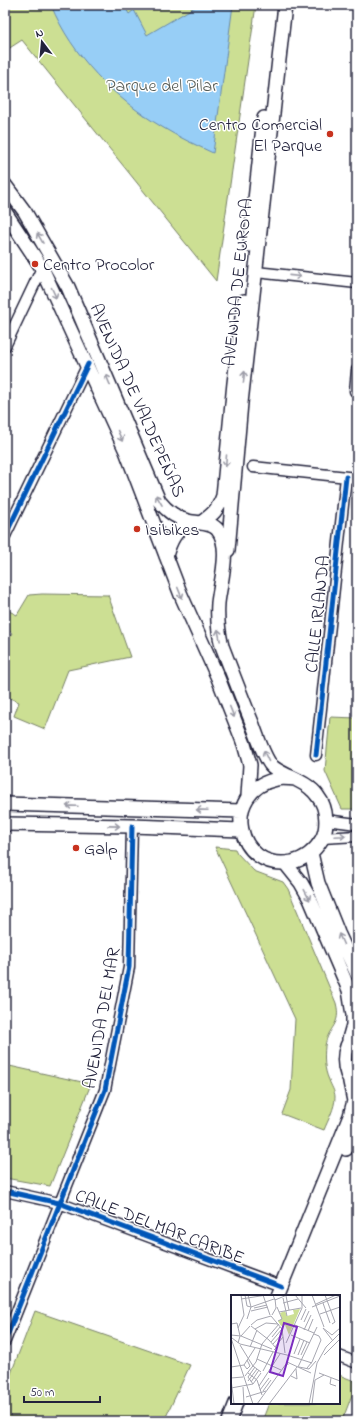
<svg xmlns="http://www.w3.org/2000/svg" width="362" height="1426" font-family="'Indie Flower',sans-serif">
<rect width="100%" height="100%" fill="#fff"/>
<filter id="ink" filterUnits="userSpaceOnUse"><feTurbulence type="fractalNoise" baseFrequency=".025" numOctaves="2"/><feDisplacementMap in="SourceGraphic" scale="8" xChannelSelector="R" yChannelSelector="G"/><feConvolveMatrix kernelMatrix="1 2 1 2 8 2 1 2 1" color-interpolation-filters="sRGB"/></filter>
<g filter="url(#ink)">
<path fill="#ccdf93" stroke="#778067" d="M5,5H256L216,281L22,40L5,51Z
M42,594L108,595L130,657L68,670L45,729L14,716L19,702L5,696V644L12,633L5,628V609L17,615L29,595Z
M330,717L357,718V809H342L325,771Z
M215,847L235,849L237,853L254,871L283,882L288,889L336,1003C342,1026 328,1026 325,1046C324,1058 324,1069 329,1080C331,1086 335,1091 335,1097C335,1108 328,1120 324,1130L282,1114L291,1090L295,1019Z
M5,1065L91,1084L50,1186L5,1178Z
M35,1311L190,1365L164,1421H5V1389Z
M339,1375L357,1382L342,1421H262L269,1403H339Z"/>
<path fill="#97cef6" stroke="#6889ab" d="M51,5H124L129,14L134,10L147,35L198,5H233L213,153C196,145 178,137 162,127C115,99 72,56 51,5Z"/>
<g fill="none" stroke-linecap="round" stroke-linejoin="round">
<defs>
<path id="minor" d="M256,272L357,283
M5,346L42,268
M355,391L357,370
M253,467L357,478
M5,536L88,364
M316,755L346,477
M326,820L357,824
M322,838L357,836
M5,1191L59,1203L281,1286
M5,1341L105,1090L129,967L132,826
M339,1356L357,1363"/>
<path id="major" d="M5,185L25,212L68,287L159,501C167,511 175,518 188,521C198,524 209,521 217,529C232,546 220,583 218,603C217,618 218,631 222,646C232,672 242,698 253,725C257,736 263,754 270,764C276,773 303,780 311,789C314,791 317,795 319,798C327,808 328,828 322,839C315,851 305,859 292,862C236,873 219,791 277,779C283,777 290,779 295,779
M5,212L42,268L126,451L181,595L218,678L244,744L250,765L248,796
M250,245L264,118
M201,523C213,514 218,510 223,496L234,383L244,301
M228,550L241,403L285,5
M166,556C170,541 175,530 190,522
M5,804L241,811
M5,824L132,826L241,830
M311,853L318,883L338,933L357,974
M285,863L301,883L310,899L349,990L353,1015V1025L349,1039
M355,1033C341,1049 341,1071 355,1087
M346,1149L353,1134L357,1128
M277,1296L350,1116L354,1101L350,1082
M229,1421L236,1403"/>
</defs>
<use href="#minor" stroke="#22223b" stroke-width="13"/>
<use href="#major" stroke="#22223b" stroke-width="16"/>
<use href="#minor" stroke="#fff" stroke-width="10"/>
<use href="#major" stroke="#fff" stroke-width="13"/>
<defs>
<path id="cycleway" d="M5,536L88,364
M316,755L346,477
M5,1191L59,1203L281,1286
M5,1341L105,1090L129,967L132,826"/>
</defs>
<use href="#cycleway" stroke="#fff" stroke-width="8"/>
<use href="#cycleway" stroke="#0057b8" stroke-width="5"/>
</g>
<defs><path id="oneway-shaft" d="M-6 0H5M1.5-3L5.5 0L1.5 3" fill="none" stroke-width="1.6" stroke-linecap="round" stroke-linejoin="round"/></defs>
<g stroke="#9c9ca7">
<use href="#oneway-shaft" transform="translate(40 238) rotate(-120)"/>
<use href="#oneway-shaft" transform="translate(295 276) rotate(6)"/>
<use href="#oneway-shaft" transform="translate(54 293) rotate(65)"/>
<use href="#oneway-shaft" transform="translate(244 377) rotate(-84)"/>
<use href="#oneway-shaft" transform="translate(108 380) rotate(-113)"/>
<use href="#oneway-shaft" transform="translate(120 436) rotate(66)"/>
<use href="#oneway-shaft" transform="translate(226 461) rotate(95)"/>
<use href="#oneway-shaft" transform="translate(159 500) rotate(-120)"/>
<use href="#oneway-shaft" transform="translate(180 593) rotate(68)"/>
<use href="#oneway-shaft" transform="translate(219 635) rotate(-101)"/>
<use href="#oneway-shaft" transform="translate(232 712) rotate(68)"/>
<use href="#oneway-shaft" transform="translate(266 756) rotate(-115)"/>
<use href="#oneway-shaft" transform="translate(72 806) rotate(-178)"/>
<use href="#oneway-shaft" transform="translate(202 810) rotate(-178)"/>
<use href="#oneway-shaft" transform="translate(114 826) rotate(1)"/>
<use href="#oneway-shaft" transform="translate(340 836) rotate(-3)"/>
<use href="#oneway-shaft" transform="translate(307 895) rotate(62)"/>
<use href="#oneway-shaft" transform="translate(341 939) rotate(-114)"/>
</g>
</g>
<g fill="#c8321e" stroke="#fff" stroke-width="1.5">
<circle cx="330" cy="134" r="4"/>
<circle cx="35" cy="264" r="4"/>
<circle cx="137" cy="529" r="4"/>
<circle cx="76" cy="848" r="4"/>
</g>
<g text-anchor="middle" stroke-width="3" stroke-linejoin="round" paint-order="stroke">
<g font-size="18" fill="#555b55" stroke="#fff">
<text x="162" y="91">Parque del Pilar</text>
</g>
<g font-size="18" fill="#22223b" stroke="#fff" text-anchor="start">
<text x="322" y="130" text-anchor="end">Centro Comercial<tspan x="322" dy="21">El Parque</tspan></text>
<text x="43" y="270">Centro Procolor</text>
<text x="145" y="535">Isibikes</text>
<text x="84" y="854">Galp</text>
</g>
<g font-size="18" fill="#22223b" stroke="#fff">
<text transform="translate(237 282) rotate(-84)" y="6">AVENIDA DE EUROPA</text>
<text transform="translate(138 400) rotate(66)" y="6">AVENIDA DE VALDEPEÑAS</text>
<text transform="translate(317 614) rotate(-84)" y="6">CALLE IRLANDA</text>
<text transform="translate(101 1018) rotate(-80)" y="6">AVENIDA DEL MAR</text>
<text transform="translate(160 1226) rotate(21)" y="6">CALLE DEL MAR CARIBE</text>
</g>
</g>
<g transform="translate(231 1295)">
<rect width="109" height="109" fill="#fff"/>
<path d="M69,14L58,40L54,30L50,31L47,26L51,24L49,18L54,16L56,21L63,19L62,15Z" fill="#ccdf93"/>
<path fill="none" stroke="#a7a7b1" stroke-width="1" d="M14,0L16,11L20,12M17,0L20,12M32,0L39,20M42,0L44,5L56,0M64,0L75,13M81,0L93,32M94,0L104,27L101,29M55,1L58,15M52,3L56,21M10,4L36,0M52,8L67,4M92,8L99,28M85,9L105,0M46,12L51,24L47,26M81,12L109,1M23,13L36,10M20,16L37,12M48,17L70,13M89,19L109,12M41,20L45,13L44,4M40,21L51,34L54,58M16,24L20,12L43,4M70,25L75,14M73,27L78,16M0,29L6,28L9,41L7,48M20,30L26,25L40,21M64,30L83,38M20,31L38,45L45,53L43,55M7,33L13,20L10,0M92,33L102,46M92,33L101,40L109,33M24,34L35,28L47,29M73,35L80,20M77,36L82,24M0,40L10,41L19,31M60,40L79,48M10,41L41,54M41,42L49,32M0,43L22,109M1,43L9,49L56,60M36,43L48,29M40,47L51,34M55,48L71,13V0M42,49L51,39M9,50L22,71L30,77M19,52L26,35M44,52L52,42M63,59L69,44M56,60L81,68M67,60L73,45M70,60L76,47M93,60L109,44M26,64L50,75M13,70L16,74L19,71L16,65M57,70L56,67L80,78M0,72L13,70L24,53M67,72L86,32M68,72L78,74L85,66M76,73L81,67L90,45L88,41L83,39M32,76L42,57M17,78L26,85L31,100M88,78L109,86M14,81L25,67L31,49L36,43M60,81L66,84L65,74M0,83L12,82M100,83L99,89L105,91M0,84L3,109M17,86L26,74M20,87L28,75M22,89L17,82L24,72M28,91L49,59M12,92L13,109M0,93L22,89L30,78M29,95L38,83M32,96L40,85M15,102L35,96M26,109L55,69M38,109L66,72M78,109L86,68L95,52L109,38M81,109L84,85L93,80"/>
<path fill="#7b2cbf" fill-opacity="0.15" stroke="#7b2cbf" stroke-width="2" d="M53,28L66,32L52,81L39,77Z"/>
<rect width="109" height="109" fill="none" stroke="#22223b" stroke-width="2"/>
</g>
<rect width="362" height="1426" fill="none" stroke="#fff" stroke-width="20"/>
<rect x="10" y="10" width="342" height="1406" fill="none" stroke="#22223b" stroke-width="1.5" filter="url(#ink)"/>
<g transform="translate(42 42) rotate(344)" stroke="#ffffff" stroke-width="3" paint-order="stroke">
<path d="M0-3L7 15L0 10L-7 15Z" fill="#22223b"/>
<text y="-6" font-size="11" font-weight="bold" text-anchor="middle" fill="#22223b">N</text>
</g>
<path d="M24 1396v6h76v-6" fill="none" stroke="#22223b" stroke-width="2"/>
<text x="30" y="1396" font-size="12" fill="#22223b" stroke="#ffffff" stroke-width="3" paint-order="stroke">50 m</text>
</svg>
